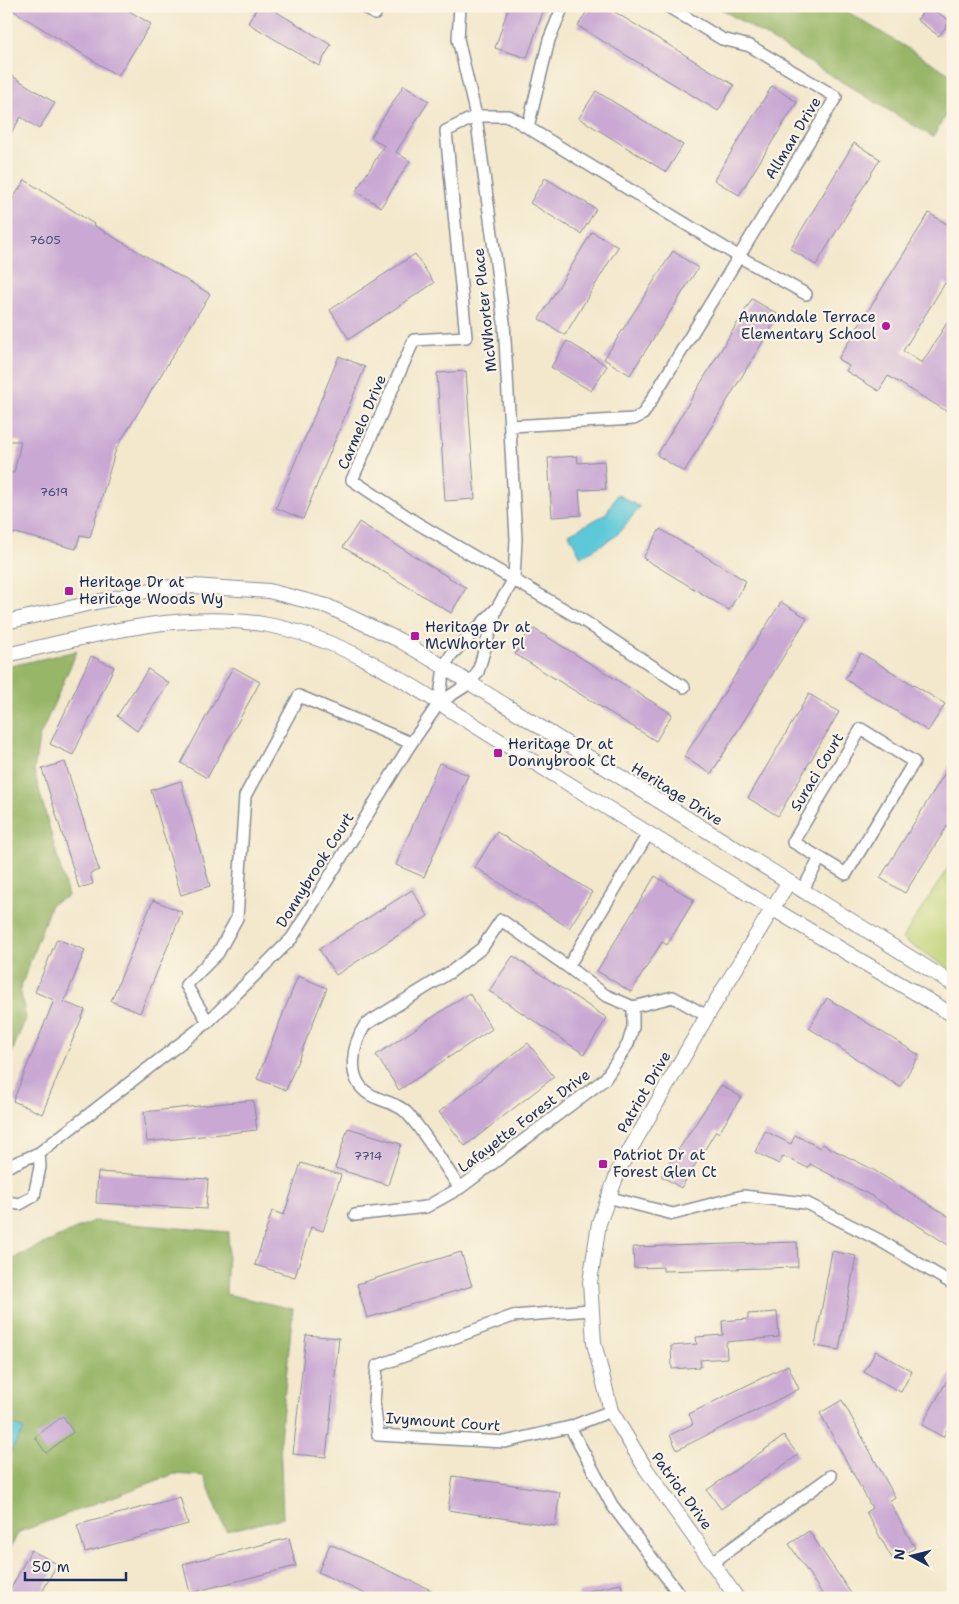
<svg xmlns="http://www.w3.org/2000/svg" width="959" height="1604" font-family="'Shantell Sans',sans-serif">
<rect width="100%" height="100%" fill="#fcf5e5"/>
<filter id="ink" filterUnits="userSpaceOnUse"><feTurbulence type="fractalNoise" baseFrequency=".02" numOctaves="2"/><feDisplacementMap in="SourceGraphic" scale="10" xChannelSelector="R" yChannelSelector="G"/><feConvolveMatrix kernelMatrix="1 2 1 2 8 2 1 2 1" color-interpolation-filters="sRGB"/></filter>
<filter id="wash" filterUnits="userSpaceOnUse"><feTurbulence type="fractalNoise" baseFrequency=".0096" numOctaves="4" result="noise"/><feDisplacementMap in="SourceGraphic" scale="20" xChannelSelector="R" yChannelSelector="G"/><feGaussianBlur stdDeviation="1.12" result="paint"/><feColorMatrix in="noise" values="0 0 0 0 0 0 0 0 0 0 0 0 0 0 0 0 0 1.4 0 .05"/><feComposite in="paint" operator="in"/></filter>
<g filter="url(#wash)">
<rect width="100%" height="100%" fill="#f3e8cc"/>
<path fill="#c1d478" stroke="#6e826b" d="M953,860V971L902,939Z"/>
<path fill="#98b668" stroke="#5a7263" d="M716,6H838L953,76V103L933,137Z
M77,651L39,738L34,771L68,896L51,904L20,989L26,1018L6,1066V667Z
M93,1221L229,1232L226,1294L293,1309L280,1439L283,1518L226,1531L204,1476L174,1474L19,1532L6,1556V1264L18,1256Z"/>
<path fill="#5dc8d8" stroke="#3c7c9b" d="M617,494L640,507L616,536L581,557L569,534L606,514Z
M6,1421L24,1430L6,1459Z"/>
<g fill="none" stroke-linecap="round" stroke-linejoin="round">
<path stroke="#5dc8d8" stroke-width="4.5" d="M6,692L8,690"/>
</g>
<g id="blocks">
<path fill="#c9a9d4" d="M6,6H121L151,24L118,76Z
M258,6H267L331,45L319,66L248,23Z
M509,6H545L527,58L495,48Z
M590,6H605L734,85L718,111L578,26Z
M928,6L950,21L939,36L917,20Z
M6,72L55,103L39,129L21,117L6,141Z
M404,85L429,101L396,152L410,161L381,207L356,191L384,146L371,137Z
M772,86L797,102L739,195L714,180Z
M596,91L683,145L666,172L579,118Z
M854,143L880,159L816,265L790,249Z
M545,178L596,209L581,234L530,203Z
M25,180L94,224L93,225L210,294L116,449L90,537L80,535L76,549L16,533L6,535V472L14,473L21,441H6V209Z
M929,213L953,228V288L945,283L903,351L922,363L953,313V415L888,376L879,391L846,371L849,366L838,359Z
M592,232L618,247L565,335L539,319Z
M673,251L698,268L630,375L604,359Z
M415,254L434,283L349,339L330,310Z
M752,299L779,315L684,472L657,455Z
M567,341L607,366L591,391L551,367Z
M339,356L365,367L303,519L276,508Z
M466,371L475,499L445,501L437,373Z
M577,456L578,463L604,461L606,489L579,490L581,515L552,517L548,458Z
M359,522L466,588L451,613L343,547Z
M660,529L746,581L729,610L643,558Z
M781,602L807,618L711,774L684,757Z
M531,627L672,714L656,741L515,654Z
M861,653L945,704L928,731L845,679Z
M91,656L114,667L73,755L50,744Z
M233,667L260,682L207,778L181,763Z
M148,669L169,683L137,731L117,716Z
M809,694L839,712L778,816L748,798Z
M953,760V817L905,893L880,878Z
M65,762L99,870L90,873L93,884L79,888L42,769Z
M439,763L468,775L424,877L396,865Z
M181,781L210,886L181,895L151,790Z
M497,832L592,892L569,928L475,867Z
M655,876L694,900L667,945L662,942L631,992L597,971Z
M412,890L428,916L336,975L319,949Z
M153,900L182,912L140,1013L111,1001Z
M57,939L85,950L64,1002L85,1010L42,1114L13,1101L54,1000L35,992Z
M513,956L607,1018L584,1054L489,991Z
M298,976L327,988L286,1090L257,1079Z
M469,993L492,1029L399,1090L376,1055Z
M827,998L919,1055L900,1087L809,1028Z
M528,1043L554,1077L465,1146L439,1112Z
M721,1085L741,1097L719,1133L716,1131L681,1188L661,1176Z
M253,1100L257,1130L147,1142L144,1112Z
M348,1128L401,1144L388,1185L335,1168Z
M765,1131L791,1144L795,1135L820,1148L822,1144L872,1169L953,1219V1248L870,1195L810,1164L808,1168L783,1156L779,1164L755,1152Z
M301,1163L341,1175L323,1231L311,1227L295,1277L255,1265L272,1211L284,1215Z
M98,1172L208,1179L206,1209L96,1203Z
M797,1242L798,1267L663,1271V1267L634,1268L633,1247Z
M832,1251L856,1256L839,1350L815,1346Z
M461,1252L472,1286L367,1318L357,1284Z
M777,1312L779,1337L726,1342L727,1358L700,1360L701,1367L672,1369L671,1346L697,1344L696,1337L723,1335L722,1321L748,1319V1314Z
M306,1335L339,1338L326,1457L293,1454Z
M876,1351L912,1371L901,1392L864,1372Z
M788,1365L799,1389L677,1450L670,1435L693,1424L689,1414Z
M953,1370V1420L943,1437L922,1425Z
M842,1400L895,1497L889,1501L915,1548L893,1560L866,1512L872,1508L820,1413Z
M63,1416L73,1432L46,1453L35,1437Z
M784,1436L798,1455L721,1509L707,1490Z
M453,1476L560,1492L555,1526L448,1510Z
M180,1497L188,1524L85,1552L77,1525Z
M809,1531L854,1598H825L789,1544Z
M289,1538L296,1566L190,1593L183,1564Z
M330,1544L431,1590L427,1598H374L318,1572Z
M31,1550L57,1564L39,1598H6Z
M621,1584L624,1598H579L578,1593Z"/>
</g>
</g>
<g filter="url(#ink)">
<use href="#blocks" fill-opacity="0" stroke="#878c95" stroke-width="1"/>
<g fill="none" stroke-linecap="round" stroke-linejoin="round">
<defs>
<path id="minor" d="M363,6L375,14
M528,127L549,40L563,6
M511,426L634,419L643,414L836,97L750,46L722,39L667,6
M684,687L584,621L417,523L352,480L414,340L466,337L446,131L476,116H509L738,256L806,294
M439,703L444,667L451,655L497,608L514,579L516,539L504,322L476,116L458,39L460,6
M648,834L568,967L605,995L633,1007L673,997L707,1016
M802,891L820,858L846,874L914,762L861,729L793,842L820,858
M568,967L501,920L482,948L452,971L365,1025C353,1044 345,1079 369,1094C380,1101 398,1103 407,1113C426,1134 443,1164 460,1188L605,1079L628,1044L633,1027V1007
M208,1022L292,938L408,748L439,703L470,683L478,672L496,610
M6,1167L39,1153L208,1022L186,985L218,953L237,918L245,796L299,696L411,743
M607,1197L673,1214L743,1196L806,1203L879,1240L953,1284
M6,1202L20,1204L34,1196L40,1167L39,1153
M355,1215L426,1207L460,1188
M591,1310L513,1316L377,1366L374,1402L378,1435L505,1442L570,1427L611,1411
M570,1427L612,1505L682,1598
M713,1562L831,1476
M952,1598L953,1597"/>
<path id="tertiary" d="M6,622L160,588L193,586L269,591L327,606L399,640L444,667L953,984
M6,655C92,636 179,609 268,625C340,638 402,679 463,718C508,746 553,774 598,802C715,876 834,945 953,1015
M737,1598L646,1469L611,1411L594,1343L590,1282L599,1223L620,1167L707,1016L788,883"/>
</defs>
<use href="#minor" stroke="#878c95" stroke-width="14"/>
<use href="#tertiary" stroke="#878c95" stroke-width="16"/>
<use href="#minor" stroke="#fff" stroke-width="11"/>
<use href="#tertiary" stroke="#fff" stroke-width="14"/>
</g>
</g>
<g fill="#b5179e" stroke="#fcf5e5" stroke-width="2">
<circle cx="886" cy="326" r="5"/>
<rect x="64" y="586" width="10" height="10" rx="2.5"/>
<rect x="410" y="631" width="10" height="10" rx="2.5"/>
<rect x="493" y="748" width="10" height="10" rx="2.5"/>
<rect x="598" y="1159" width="10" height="10" rx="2.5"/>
</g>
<g text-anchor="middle" stroke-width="4.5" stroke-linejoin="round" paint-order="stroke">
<g font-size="12" fill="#464e7c">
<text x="45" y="244">7605</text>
<text x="54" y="496">7619</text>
<text x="368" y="1160">7714</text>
</g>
<g font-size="15" fill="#1b2f5e" stroke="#fcf5e5">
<text transform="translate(793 138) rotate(-59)" y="5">Allman Drive</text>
<text transform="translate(485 310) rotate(-96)" y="5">McWhorter Place</text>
<text transform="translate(362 422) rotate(-67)" y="5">Carmelo Drive</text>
<text transform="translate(817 772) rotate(-59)" y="5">Suraci Court</text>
<text transform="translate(677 794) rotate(32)" y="5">Heritage Drive</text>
<text transform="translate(315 870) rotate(-58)" y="5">Donnybrook Court</text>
<text transform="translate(644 1092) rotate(-60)" y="5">Patriot Drive</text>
<text transform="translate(524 1121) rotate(-37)" y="5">Lafayette Forest Drive</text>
<text transform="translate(443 1422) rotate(4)" y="5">Ivymount Court</text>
<text transform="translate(682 1491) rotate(54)" y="5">Patriot Drive</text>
</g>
<g font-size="15" fill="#1b2f5e" stroke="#fcf5e5" text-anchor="start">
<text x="876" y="322" text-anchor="end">Annandale Terrace<tspan x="876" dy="17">Elementary School</tspan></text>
<text x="79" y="587">Heritage Dr at<tspan x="79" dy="17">Heritage Woods Wy</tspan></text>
<text x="425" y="632">Heritage Dr at<tspan x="425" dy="17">McWhorter Pl</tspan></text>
<text x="508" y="749">Heritage Dr at<tspan x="508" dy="17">Donnybrook Ct</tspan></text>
<text x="613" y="1160">Patriot Dr at<tspan x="613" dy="17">Forest Glen Ct</tspan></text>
</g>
</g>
<rect width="959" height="1604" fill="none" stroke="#fcf5e5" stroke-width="25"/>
<g transform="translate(912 1556) rotate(277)" stroke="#fcf5e5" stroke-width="4" paint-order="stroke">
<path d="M0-4L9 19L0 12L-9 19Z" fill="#1b2f5e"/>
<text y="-8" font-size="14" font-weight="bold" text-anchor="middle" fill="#1b2f5e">N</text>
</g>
<path d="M25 1572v8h101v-8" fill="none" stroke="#1b2f5e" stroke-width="2.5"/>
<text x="32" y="1572" font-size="15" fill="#1b2f5e" stroke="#fcf5e5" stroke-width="4" paint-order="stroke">50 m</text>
</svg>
